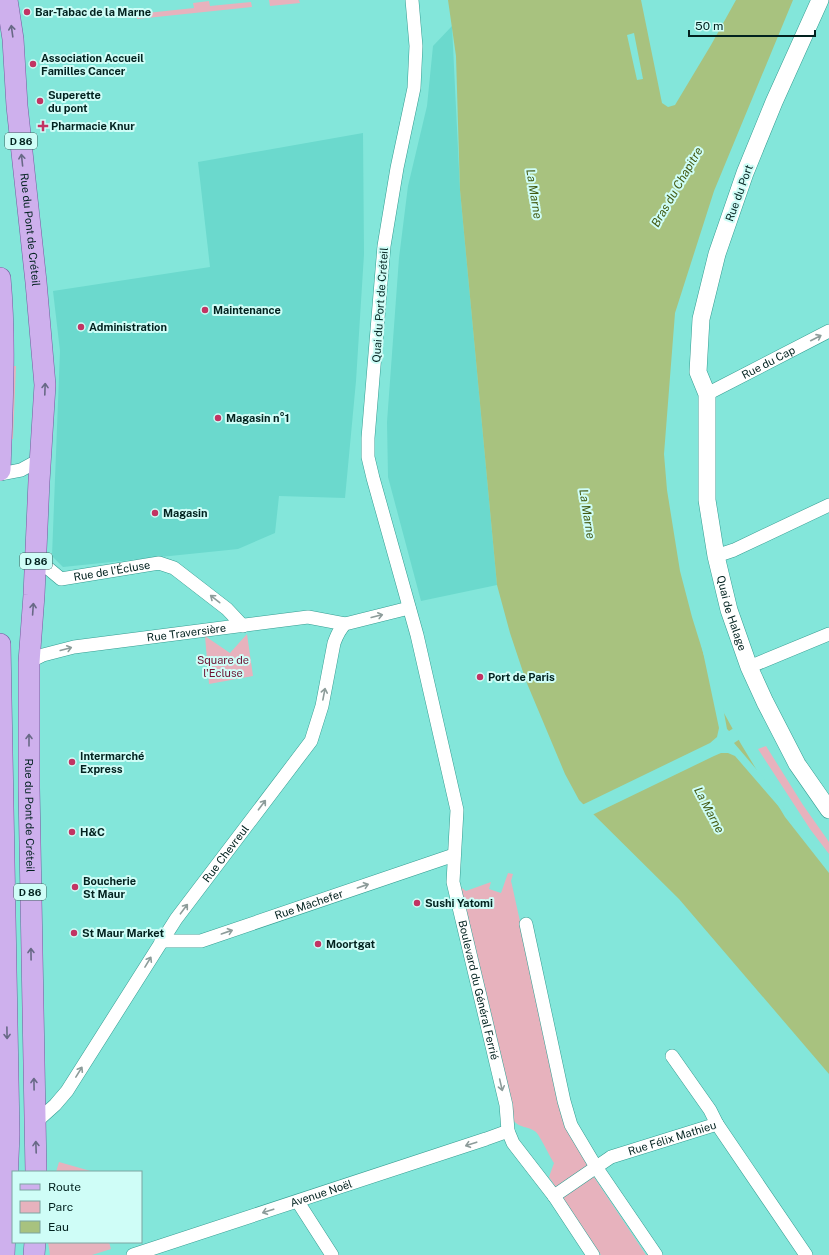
<svg xmlns="http://www.w3.org/2000/svg" width="829" height="1255" font-family="'Public Sans',sans-serif">
<rect width="100%" height="100%" fill="#83e6da"/>
<path fill="#6bd9cd" d="M452,26L460,190L497,585L421,601L388,477L387,422L399,258L408,186L427,106L433,46Z
M363,133L364,254L356,381L345,498L279,496L275,533L238,549L63,567L52,556L60,351L53,291L210,267L198,162Z"/>
<path fill="#e7b2bd" d="M269,0H299L300,3L270,6Z
M209,1L210,6L251,2L252,7L137,19V14L194,8L193,3Z
M13,366H16L13,439H9Z
M247,634L253,676L209,684L205,636L230,653Z
M766,746L803,805L829,842V854L810,829L758,749Z
M508,873L513,874L511,881L512,885L561,1108L594,1177L646,1255H601L549,1177L554,1163C550,1157 540,1136 536,1132C529,1126 519,1129 511,1118L459,886L466,891L491,882L489,889L501,893Z
M59,1162L94,1172H56Z
M48,1242H109L111,1249L92,1255H50Z"/>
<path fill="#a8c27f" d="M448,0H641L662,103L668,107L675,105L711,45L736,0H793L714,191L675,313L664,454L667,490L680,571L692,617L719,704L741,744L785,817L829,873V1074L679,899L579,800L565,774L526,681L510,633L497,585L460,190L456,56Z"/>
<path fill="#83e6da" d="M634,33L643,79L637,80L627,35Z
M700,638L723,707L727,729L729,731L734,728L740,739L734,743L763,777L793,823L735,756L728,753H721L714,756L592,815L582,805L710,743L717,737L719,728Z"/>
<g fill="none" stroke-linecap="round" stroke-linejoin="round">
<defs>
<g id="minor">
<path id="s1" d="M412,0L416,46L414,88L397,168L384,246L368,438V457L373,478L417,635L457,810L453,882L506,1105L508,1131L513,1143L554,1196L593,1255"/>
<path id="s2" d="M707,394L829,331"/>
<path d="M0,474L21,470L41,459"/>
<path d="M716,556L734,550L829,505"/>
<path id="s3" d="M35,564L49,569L61,579L159,563L174,568L227,609L243,626"/>
<path id="s4" d="M29,662L43,655L74,647L308,617L345,624"/>
<path d="M749,667L829,634"/>
<path d="M526,924L564,1101L571,1125L596,1167L656,1255"/>
<path id="s5" d="M161,941H201L454,855"/>
<path d="M672,1056L710,1110L717,1124"/>
<path id="s6" d="M35,1123L55,1105L67,1091L176,919L311,741L322,706L334,643C337,635 339,630 345,624L409,608"/>
<path id="s7" d="M554,1196L611,1157L717,1124L806,1255"/>
<path d="M298,1202L332,1255"/>
<path id="s8" d="M133,1255L486,1139L508,1131"/>
</g>
<g id="tertiary">
<path id="s9" d="M820,0L774,102L745,173L717,254L701,319L698,372L707,394V500L716,556L729,610L749,667L765,702L797,764L829,810"/>
</g>
<g id="primary">
<path id="s10" d="M7,0L13,39L17,106L36,282L45,385L39,481L34,595L29,662V788L36,1172"/>
<path d="M0,278C6,343 2,406 0,470"/>
<path d="M0,644L9,1134L4,1255"/>
<path d="M34,1255L35,1242"/>
</g>
</defs>
<use href="#minor" stroke="#359d92" stroke-width="14"/>
<use href="#tertiary" stroke="#359d92" stroke-width="18"/>
<use href="#primary" stroke="#725c9d" stroke-width="22"/>
<use href="#minor" stroke="#fff" stroke-width="13"/>
<use href="#tertiary" stroke="#fff" stroke-width="17"/>
<use href="#primary" stroke="#ceb0ed" stroke-width="21"/>
</g>
<defs><path id="oneway-shaft" d="M-6 0H5M1.5-3L5.5 0L1.5 3" fill="none" stroke-width="1.6" stroke-linecap="round" stroke-linejoin="round"/></defs>
<g stroke="#686986">
<use href="#oneway-shaft" transform="translate(12 31) rotate(-98)"/>
<use href="#oneway-shaft" transform="translate(22 160) rotate(-96)"/>
<use href="#oneway-shaft" transform="translate(45 389) rotate(-88)"/>
<use href="#oneway-shaft" transform="translate(33 609) rotate(-86)"/>
<use href="#oneway-shaft" transform="translate(29 740) rotate(-90)"/>
<use href="#oneway-shaft" transform="translate(31 954) rotate(-91)"/>
<use href="#oneway-shaft" transform="translate(7 1033) rotate(89)"/>
<use href="#oneway-shaft" transform="translate(34 1084) rotate(-91)"/>
<use href="#oneway-shaft" transform="translate(36 1147) rotate(-92)"/>
</g>
<g stroke="#8d9c9a">
<use href="#oneway-shaft" transform="translate(816 338) rotate(-27)"/>
<use href="#oneway-shaft" transform="translate(215 599) rotate(-142)"/>
<use href="#oneway-shaft" transform="translate(377 616) rotate(-14)"/>
<use href="#oneway-shaft" transform="translate(66 649) rotate(-15)"/>
<use href="#oneway-shaft" transform="translate(324 694) rotate(-79)"/>
<use href="#oneway-shaft" transform="translate(262 805) rotate(-53)"/>
<use href="#oneway-shaft" transform="translate(363 886) rotate(-19)"/>
<use href="#oneway-shaft" transform="translate(184 909) rotate(-53)"/>
<use href="#oneway-shaft" transform="translate(227 932) rotate(-19)"/>
<use href="#oneway-shaft" transform="translate(148 962) rotate(-59)"/>
<use href="#oneway-shaft" transform="translate(79 1072) rotate(-58)"/>
<use href="#oneway-shaft" transform="translate(501 1085) rotate(77)"/>
<use href="#oneway-shaft" transform="translate(471 1144) rotate(162)"/>
<use href="#oneway-shaft" transform="translate(268 1211) rotate(162)"/>
</g>
<g fill="#c23463" stroke="#cffdf7" stroke-width="1.5">
<circle cx="27" cy="12" r="4"/>
<circle cx="33" cy="64" r="4"/>
<circle cx="40" cy="101" r="4"/>
<path d="M41 120h4v4h4v4h-4v4h-4v-4h-4v-4h4z"/>
<circle cx="205" cy="310" r="4"/>
<circle cx="81" cy="327" r="4"/>
<circle cx="218" cy="418" r="4"/>
<circle cx="155" cy="513" r="4"/>
<circle cx="480" cy="677" r="4"/>
<circle cx="72" cy="762" r="4"/>
<circle cx="72" cy="832" r="4"/>
<circle cx="75" cy="887" r="4"/>
<circle cx="417" cy="903" r="4"/>
<circle cx="74" cy="933" r="4"/>
<circle cx="318" cy="944" r="4"/>
</g>
<g text-anchor="middle" stroke-width="4" stroke-linejoin="round" paint-order="stroke">
<g fill="#cffdf7" stroke="#406460" stroke-width="1">
<rect x="5" y="133" width="32" height="16" rx="3"/>
<rect x="20" y="553" width="32" height="16" rx="3"/>
<rect x="14" y="884" width="32" height="16" rx="3"/>
</g>
<g font-size="10" font-weight="bold" fill="#02221f">
<text x="21" y="145">D 86</text>
<text x="36" y="565">D 86</text>
<text x="30" y="896">D 86</text>
</g>
<g font-size="11" font-weight="bold" fill="#02221f" stroke="#cffdf7" text-anchor="start">
<text x="35" y="16">Bar-Tabac de la Marne</text>
<text x="41" y="62">Association Accueil<tspan x="41" dy="13">Familles Cancer</tspan></text>
<text x="48" y="99">Superette<tspan x="48" dy="13">du pont</tspan></text>
<text x="51" y="130">Pharmacie Knur</text>
<text x="213" y="314">Maintenance</text>
<text x="89" y="331">Administration</text>
<text x="226" y="422">Magasin n°1</text>
<text x="163" y="517">Magasin</text>
<text x="488" y="681">Port de Paris</text>
<text x="80" y="760">Intermarché<tspan x="80" dy="13">Express</tspan></text>
<text x="80" y="836">H&amp;C</text>
<text x="83" y="885">Boucherie<tspan x="83" dy="13">St Maur</tspan></text>
<text x="425" y="907">Sushi Yatomi</text>
<text x="82" y="937">St Maur Market</text>
<text x="326" y="948">Moortgat</text>
</g>
<g font-size="11" fill="#02221f" stroke="#cffdf7">
<text transform="translate(739 193) rotate(-70)" y="4">Rue du Port</text>
<text dy="4" stroke="none"><textPath href="#s10" startOffset="231">Rue du Pont de Créteil</textPath></text>
<text transform="translate(380 305) rotate(-86)" y="4">Quai du Port de Créteil</text>
<text dy="4" stroke="none"><textPath href="#s2" startOffset="69">Rue du Cap</textPath></text>
<text dy="4" stroke="none"><textPath href="#s3" startOffset="82">Rue de l'Écluse</textPath></text>
<text dy="4" stroke="none"><textPath href="#s9" startOffset="640">Quai de Halage</textPath></text>
<text dy="4" stroke="none"><textPath href="#s4" startOffset="161">Rue Traversière</textPath></text>
<text dy="4" stroke="none"><textPath href="#s10" startOffset="818">Rue du Pont de Créteil</textPath></text>
<text dy="4" stroke="none"><textPath href="#s6" startOffset="331">Rue Chevreul</textPath></text>
<text dy="4" stroke="none"><textPath href="#s5" startOffset="154">Rue Mâchefer</textPath></text>
<text dy="4" stroke="none"><textPath href="#s1" startOffset="1008">Boulevard du Général Ferrié</textPath></text>
<text dy="4" stroke="none"><textPath href="#s7" startOffset="133">Rue Félix Mathieu</textPath></text>
<text dy="4" stroke="none"><textPath href="#s8" startOffset="198">Avenue Noël</textPath></text>
</g>
<g font-size="11" fill="#6c1332" stroke="#cffdf7">
<text x="223" y="664">Square de<tspan x="223" dy="13">l'Ecluse</tspan></text>
</g>
<g font-size="12" font-style="italic" fill="#435a12" stroke="#cffdf7">
<text transform="translate(677 187) rotate(-60)" y="4">Bras du Chapitre</text>
<text transform="translate(534 194) rotate(81)" y="4">La Marne</text>
<text transform="translate(587 514) rotate(81)" y="4">La Marne</text>
<text transform="translate(709 810) rotate(62)" y="4">La Marne</text>
</g>
</g>
<rect x="12" y="1171" width="130" height="72" fill="#cffdf7" stroke="#7da5a1"/>
<rect x="20" y="1184" width="20" height="6" fill="#ceb0ed" stroke="#7da5a1"/>
<text x="48" y="1191" font-size="12" fill="#02221f">Route</text>
<rect x="20" y="1201" width="20" height="12" fill="#e7b2bd" stroke="#7da5a1"/>
<text x="48" y="1211" font-size="12" fill="#02221f">Parc</text>
<rect x="20" y="1221" width="20" height="12" fill="#a8c27f" stroke="#7da5a1"/>
<text x="48" y="1231" font-size="12" fill="#02221f">Eau</text>
<path d="M689 30v6h126v-6" fill="none" stroke="#02221f" stroke-width="2"/>
<text x="695" y="30" font-size="12" fill="#02221f" stroke="#cffdf7" stroke-width="3" paint-order="stroke">50 m</text>
</svg>
